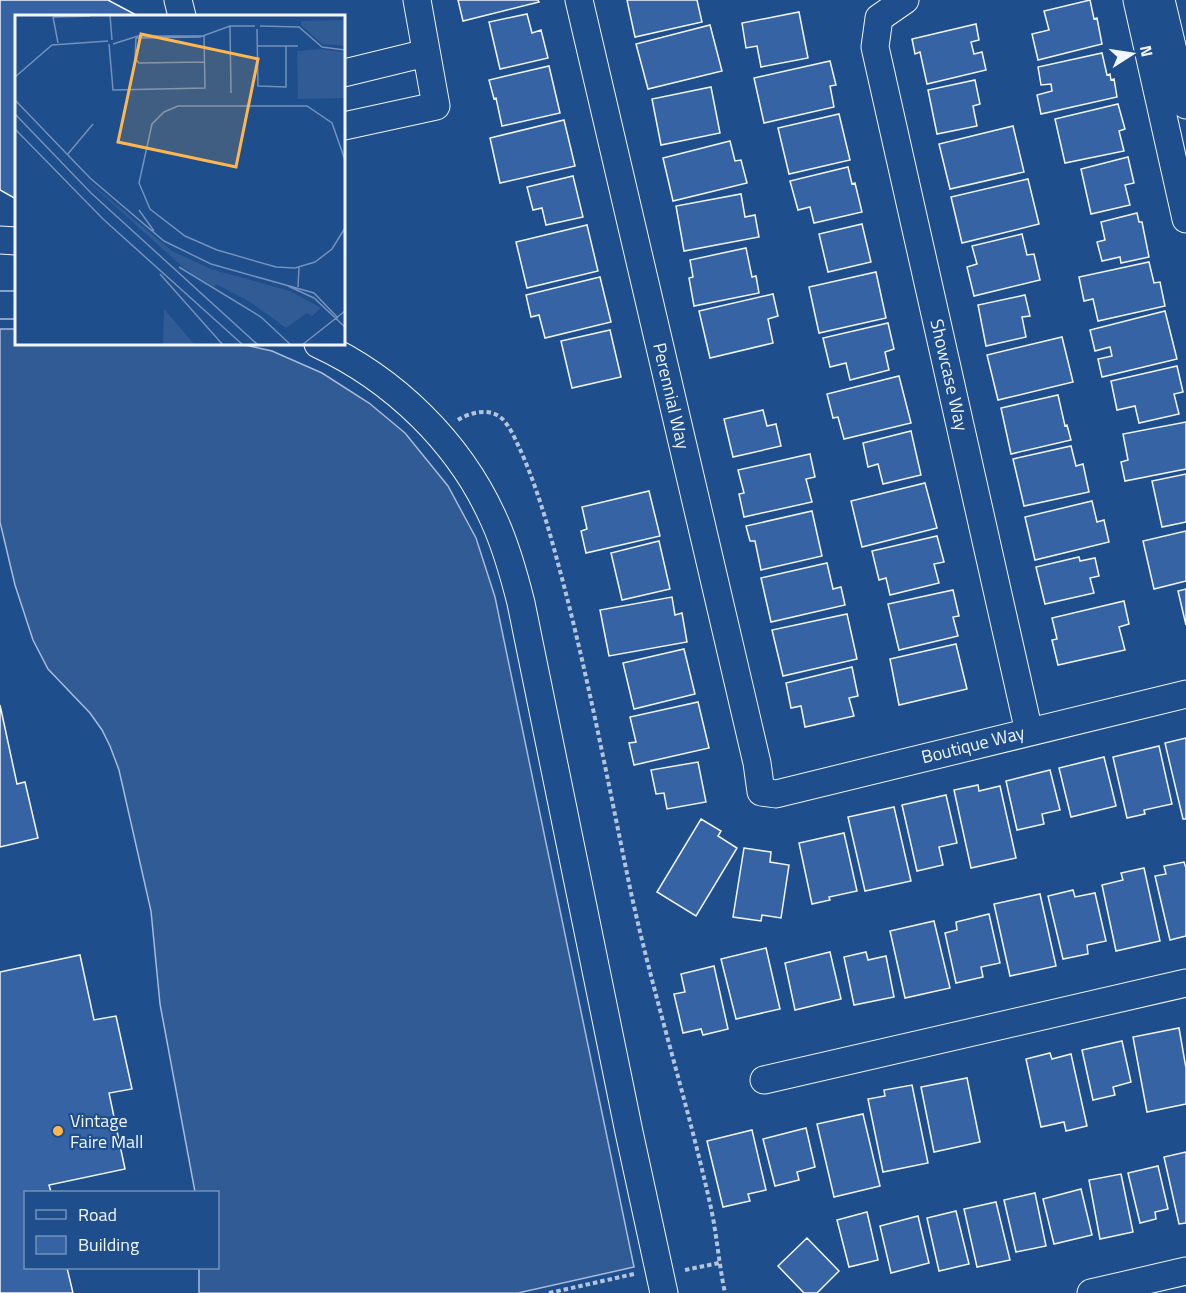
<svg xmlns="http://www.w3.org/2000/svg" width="1186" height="1293" font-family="'Titillium Web',sans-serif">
<rect width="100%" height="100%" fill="#1f4e8c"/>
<path fill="#305b95" stroke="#a8bbd7" stroke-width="1.5" d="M0,329H16V344H241L272,351L322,373L369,403L405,433L448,486L476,538L495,597L634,1267L518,1293H199V1268H218V1192H195L160,1004L151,911L119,770L110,746L102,730L90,713L48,669L33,640L15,585L0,522Z"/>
<path fill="#3563a3" stroke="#f2f6ff" stroke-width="1.5" d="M0,0H108L138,16H16V199L0,190Z
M458,0H538L539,2L463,21Z
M627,0H697L702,22L635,37Z
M1090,0L1094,19L1097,18L1102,44L1038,60L1032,34L1049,30L1044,11Z
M799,12L808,58L761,67L757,46L746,48L742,23Z
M527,14L532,33L541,30L548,58L500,69L489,22Z
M976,24L979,40L971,42L974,54L982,52L986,70L927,84L920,52L915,54L912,39Z
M710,25L722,71L648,89L636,44Z
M1102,53L1107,75L1110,74L1111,80L1114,79L1117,97L1041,114L1037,95L1052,91L1051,84L1041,85L1038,67Z
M830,61L836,85L830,86L834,107L764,123L754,78Z
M549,66L560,113L502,126L496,98L494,99L489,80Z
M975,80L980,104L973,106L977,126L937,134L928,90Z
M711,87L720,133L661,145L652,99Z
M1118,104L1125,129L1119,131L1124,151L1065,163L1055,119Z
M839,114L850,160L789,174L778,128Z
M564,120L575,166L500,183L490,138Z
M1013,126L1024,172L950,189L939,144Z
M730,141L735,161L741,160L747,183L673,201L663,158Z
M1128,157L1134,183L1125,185L1130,205L1091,214L1081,169Z
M848,167L852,184L855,183L862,212L814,223L810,207L798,210L790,181Z
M573,176L583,217L546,225L542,208L533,210L527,187Z
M1028,179L1039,224L962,243L951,197Z
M741,194L745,217L755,215L759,237L684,251L676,206Z
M1137,213L1139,222H1142L1149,257L1121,263L1120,257L1102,261L1097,242L1105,240L1101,222Z
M862,224L871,262L828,272L819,234Z
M587,225L598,271L527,288L516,242Z
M1022,234L1027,255L1034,254L1040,280L974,296L967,267L977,264L972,246Z
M746,248L752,277L756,276L759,293L694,306L689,278L693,277L690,260Z
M1149,262L1154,283L1160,282L1165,306L1098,321L1093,299L1084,301L1079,277Z
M876,272L886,318L819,333L809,287Z
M600,277L611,322L545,338L539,315L531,317L526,295Z
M773,294L778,316L768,319L773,343L710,358L699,311Z
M1025,295L1030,316L1022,317L1026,337L986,346L978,305Z
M1165,311L1177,359L1102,377L1098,359L1112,356L1110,347L1095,351L1090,330Z
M888,323L894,349L885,352L889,370L850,380L846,363L830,367L823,338Z
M610,330L621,377L572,388L561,341Z
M1062,337L1073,382L998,400L987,355Z
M1177,366L1183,392L1174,394L1179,414L1139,423L1135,406L1117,410L1111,381Z
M899,376L911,423L844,439L838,417L833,418L827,394Z
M1058,395L1065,426L1067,425L1071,440L1011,454L1001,408Z
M763,410L767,426L776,424L781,446L733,457L724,419Z
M1186,422V469L1125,481L1121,462L1128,460L1123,434Z
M911,431L921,475L883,484L878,464L868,467L863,443Z
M1071,446L1076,466L1083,464L1089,492L1024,506L1013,459Z
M810,454L815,477L806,479L812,502L744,517L739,494L744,493L738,470Z
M1186,474V522L1162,527L1152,481Z
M925,483L937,528L862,547L851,501Z
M649,491L660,536L586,553L581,531L587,529L582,507Z
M1092,501L1097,522L1104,520L1109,542L1035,560L1025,517Z
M812,511L822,556L761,570L755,541H750L746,526Z
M1186,531V581L1154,589L1143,541Z
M937,536L944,562L934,564L939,583L890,595L886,578L879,580L872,551Z
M659,541L670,589L622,600L611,553Z
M1079,557L1080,561L1095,558L1099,576L1090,578L1094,593L1045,604L1036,567Z
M827,563L833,589L841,587L845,605L771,622L761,578Z
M1186,589V625L1178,591Z
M953,590L959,616L953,617L958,636L899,650L888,604Z
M672,597L675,615L682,613L687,642L609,656L600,610Z
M1124,601L1129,624L1119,627L1125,650L1058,665L1052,640L1057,639L1052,618Z
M847,614L857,659L783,676L772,630Z
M956,644L967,689L899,705L890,659Z
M684,649L695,694L634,709L623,663Z
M852,667L858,696L849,698L854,716L805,727L801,706L791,708L786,683Z
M698,702L709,748L634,765L629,743L636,742L630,717Z
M0,705L17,784L25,782L38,838L0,847Z
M1186,738V819H1183L1165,743Z
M1159,746L1172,804L1144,810L1145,814L1127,818L1113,757Z
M1104,757L1116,806L1071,817L1059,768Z
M698,762L706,802L667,809L664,793L656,794L651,770Z
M1050,770L1060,810L1042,814L1044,824L1017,830L1006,781Z
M978,785L979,791L1000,786L1016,858L971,868L954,790Z
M946,795L957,843L939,847L943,865L917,871L902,805Z
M894,807L911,881L865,891L848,817Z
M701,819L721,831L718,836L737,848L696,916L657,892Z
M844,833L857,891L829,897L830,900L812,904L799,843Z
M744,848L771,852L770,862L789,865L781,918L762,915L761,921L733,917Z
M1184,862L1186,868V936L1170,940L1155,876L1166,874L1164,866Z
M1144,868L1160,941L1116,951L1102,885L1123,880L1121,873Z
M1073,890L1075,897L1095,893L1106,941L1087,945L1088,954L1063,959L1048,896Z
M1040,894L1056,966L1010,976L994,904Z
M989,914L1000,963L981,967L983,977L956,983L945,933L957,930L956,922Z
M934,921L950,988L905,998L890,931Z
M766,948L780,1009L736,1019L721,959Z
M830,952L841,999L795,1010L785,963Z
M866,952L868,960L886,956L894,997L854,1005L844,957Z
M80,955L94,1020L116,1016L132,1089L109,1093L125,1169L49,1185L51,1192H26V1268H67L73,1293H0V972Z
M714,966L728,1029L703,1035L701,1029L683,1033L674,994L685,992L681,974Z
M1179,1028L1186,1068V1104L1147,1112L1133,1037Z
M1122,1041L1131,1082L1113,1087L1115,1095L1093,1100L1082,1050Z
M1050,1053L1052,1059L1071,1054L1087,1126L1066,1131L1064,1122L1041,1127L1026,1059Z
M967,1078L980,1142L934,1152L921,1087Z
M912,1085L928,1163L883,1172L868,1099L885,1096L884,1090Z
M863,1114L880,1186L834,1197L817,1124Z
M806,1128L815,1167L797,1172L799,1180L775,1186L763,1139Z
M752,1130L766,1190L748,1194L750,1201L723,1207L707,1141Z
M1186,1152V1223L1179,1224L1164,1157Z
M1158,1166L1168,1209L1155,1212L1156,1219L1140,1223L1128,1173Z
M1121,1174L1133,1232L1100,1239L1089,1180Z
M1081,1189L1092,1235L1054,1244L1043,1199Z
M1035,1193L1046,1246L1016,1252L1004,1200Z
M996,1202L1010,1260L977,1267L964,1209Z
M956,1211L969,1264L939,1271L927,1218Z
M867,1212L878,1260L849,1267L837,1220Z
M918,1216L929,1263L891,1273L880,1226Z
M807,1238L839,1271L817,1293H804L778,1266Z"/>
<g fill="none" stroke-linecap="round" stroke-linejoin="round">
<defs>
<path id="minor" d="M178,0L182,16
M579,0L757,763L761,792L776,794L1186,694
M905,0L879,18L875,47L1029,732
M1137,0L1186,219
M1161,0L1186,105
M344,73L426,53
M344,126L436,106L417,0
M0,240L16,241
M0,305H16
M318,344C394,379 460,443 494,520C506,546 514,575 521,603L629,1132L664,1293
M764,1080L1186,983
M1091,1293L1186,1271"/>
</defs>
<use href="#minor" stroke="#f2f6ff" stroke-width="29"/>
<path stroke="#b3c4dc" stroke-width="4" stroke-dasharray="4.5 3" stroke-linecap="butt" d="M458,420C472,411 494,407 505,422C511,429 515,439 519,447C535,482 546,519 556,556C586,665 607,777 630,888C653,995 687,1100 711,1208C717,1236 719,1265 725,1293
M685,1270L719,1263
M549,1293L634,1274"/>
<use href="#minor" stroke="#1f4e8c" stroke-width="27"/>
</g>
<circle fill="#ffb74d" stroke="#1f4e8c" stroke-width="2" cx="58" cy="1131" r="6"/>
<g text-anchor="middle" stroke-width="4.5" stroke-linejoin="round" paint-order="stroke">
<g font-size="18" fill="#f2f6ff" stroke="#1f4e8c">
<text transform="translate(949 375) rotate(77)" y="6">Showcase Way</text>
<text transform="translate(671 396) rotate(77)" y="6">Perennial Way</text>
<text transform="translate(973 745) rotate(-14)" y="6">Boutique Way</text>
</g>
<g font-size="18" fill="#f2f6ff" stroke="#1f4e8c" text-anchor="start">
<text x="70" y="1127">Vintage<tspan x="70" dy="21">Faire Mall</tspan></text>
</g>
</g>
<g transform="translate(15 15)">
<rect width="330" height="330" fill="#1f4e8c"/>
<path d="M330,5V31L307,29L286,10V6ZM305,34L330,37V83L283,84L282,36ZM61,156L157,236L196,254L275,276L306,293L297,301L292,298L271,313L235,287L201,269L199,272L169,253ZM149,294L180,330H148Z" fill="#305b95"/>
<path fill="none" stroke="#7391ba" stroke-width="1.5" d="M95,0L97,25M38,2L75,1M38,2L43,28M215,11L216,78M245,11L284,12L307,32L330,35M242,14L243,71L271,72V31M121,23L185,22L215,11H240M121,23L120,43L124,48L189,47M94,29L98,75L190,73L189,21M98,29L123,21H187M243,31H283M0,62L37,30L93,26M0,85L75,163L149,226L196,249L299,278L323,303M0,99L76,178L243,330M0,114L88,204L228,330M52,140L78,109M330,145L317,108L292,91H163L149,97L137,109L124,168L135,194L170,221L202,235L261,252L280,253L300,247L317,234L330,213M124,195L139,216M164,252L246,302L276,330M145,259L208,330M273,271L299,283L330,312M283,272L284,252M287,330L330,296"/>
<path fill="#ffb74d" fill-opacity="0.15" stroke="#ffb74d" stroke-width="3" d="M126,19L243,44L221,152L103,127Z"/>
<rect width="330" height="330" fill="none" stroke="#f2f6ff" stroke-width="3"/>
</g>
<rect x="24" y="1191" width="195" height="78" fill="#1f4e8c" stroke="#7391ba" stroke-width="1.5"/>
<rect x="36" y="1210" width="30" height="9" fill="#1f4e8c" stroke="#7391ba" stroke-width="1.5"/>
<text x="78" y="1221" font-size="18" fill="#f2f6ff">Road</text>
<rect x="36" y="1236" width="30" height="18" fill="#3563a3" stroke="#7391ba" stroke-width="1.5"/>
<text x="78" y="1251" font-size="18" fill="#f2f6ff">Building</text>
<g transform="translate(1132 54) rotate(78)" stroke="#1f4e8c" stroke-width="4.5" paint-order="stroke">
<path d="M0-4.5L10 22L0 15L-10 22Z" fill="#f2f6ff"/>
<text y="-9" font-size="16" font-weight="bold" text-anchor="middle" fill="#f2f6ff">N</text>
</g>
</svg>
